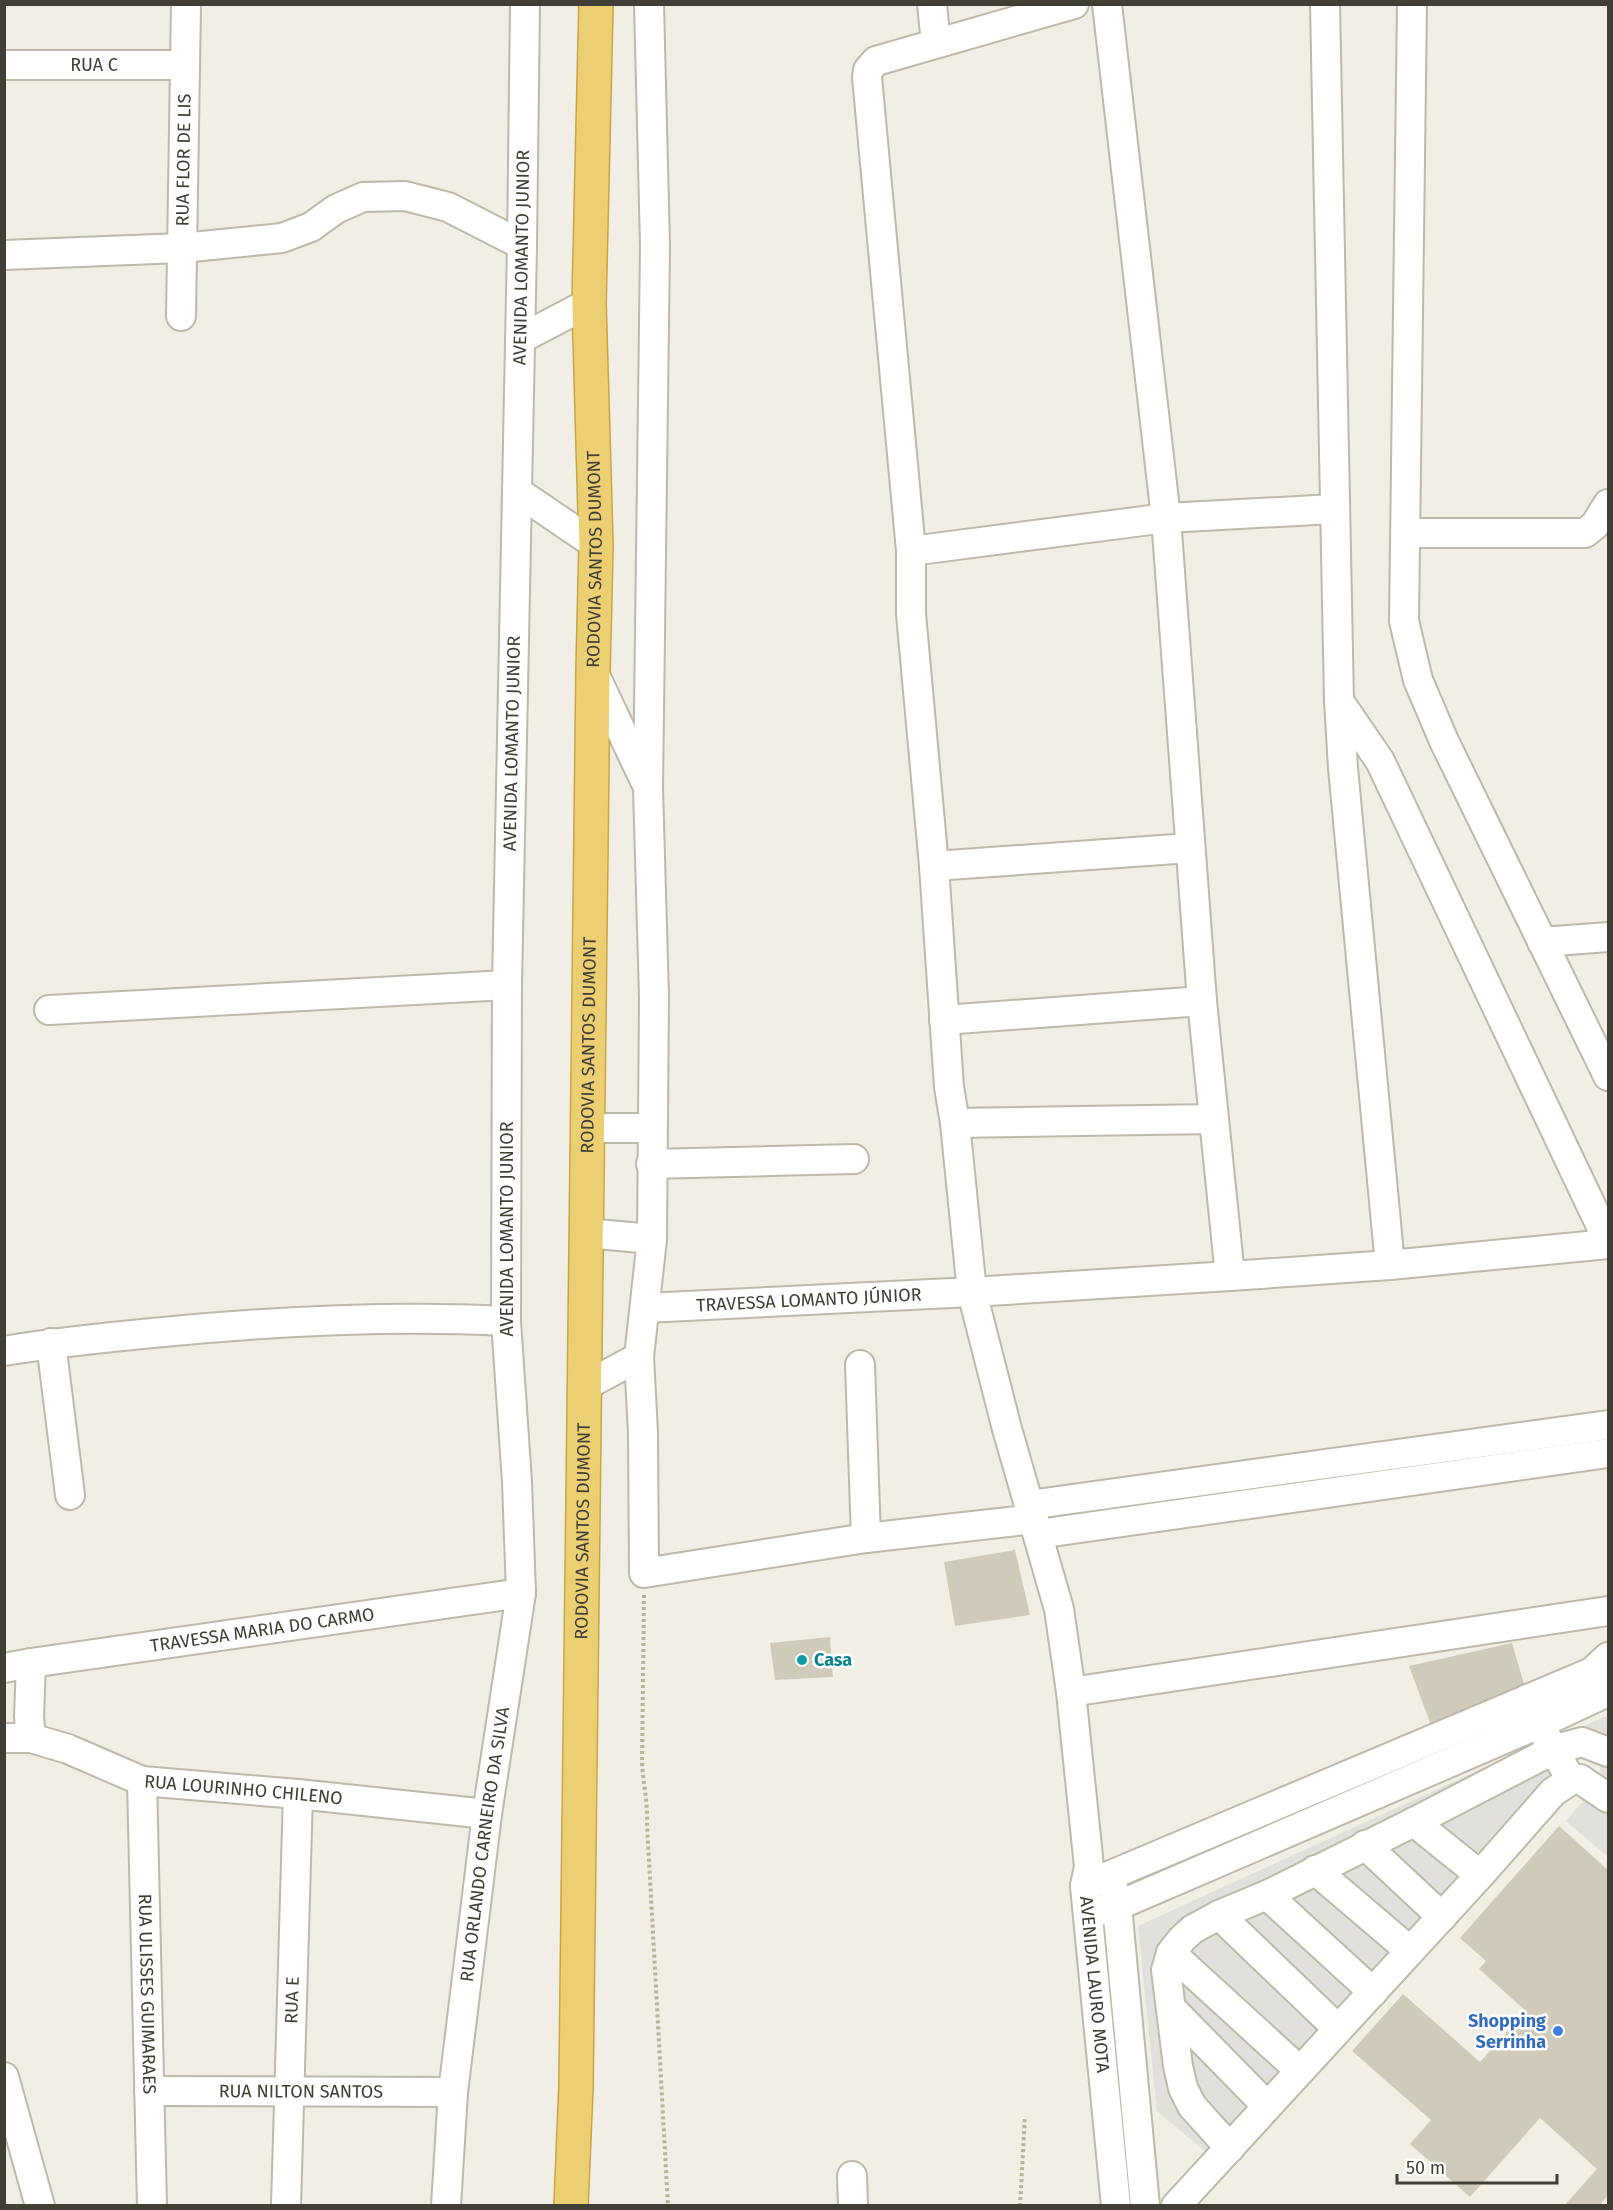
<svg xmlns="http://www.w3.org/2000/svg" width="1613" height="2210" font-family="'Fira Sans',sans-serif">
<rect width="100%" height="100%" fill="#f0eee5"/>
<path fill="#e1e0dc" d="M1606,1716L1608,1719V1857L1566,1821L1596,1787L1601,1775L1600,1768L1582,1727Z
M1532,1746L1551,1775L1549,1785L1523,1810L1206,2152L1157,2111L1138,1926Z"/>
<path fill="#d0cabb" d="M1015,1550L1030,1615L955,1626L944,1562Z
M830,1637L833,1677L775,1680L770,1643Z
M1512,1643L1526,1691L1432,1728L1409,1666Z
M1559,1826L1608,1870V2195L1599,2206H1564L1597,2169L1540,2118L1470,2197L1410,2144L1431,2120L1352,2051L1403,1994L1480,2062L1526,2011L1479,1969L1486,1961L1460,1938Z"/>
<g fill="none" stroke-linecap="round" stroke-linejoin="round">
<defs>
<g id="minor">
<path d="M649,4L655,246L648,788L654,997L652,1239L639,1357L643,1433L644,1573L866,1538L1034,1519"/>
<path d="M932,4L936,43"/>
<path id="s1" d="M1074,4L876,61L868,70L867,77L911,551V614L934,866L949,1087L955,1123L972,1292L1007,1429L1059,1609L1071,1692L1089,1867L1085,1886L1116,2206"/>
<path d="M1107,4L1166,518L1202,1001L1230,1276"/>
<path d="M1325,4L1339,701L1343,768L1390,1265"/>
<path d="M1412,4L1404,621L1418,680L1444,741L1608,1076"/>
<path id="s2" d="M4,65H185"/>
<path d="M4,255L182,248L282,238L311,227L336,209L363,197L405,196L448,207L522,245"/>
<path id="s3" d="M181,316L186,4"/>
<path d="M520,339L589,303"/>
<path d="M518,492L596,545"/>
<path d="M1407,533H1585L1595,525L1608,504"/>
<path d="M911,551L1166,518L1334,509"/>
<path d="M593,671L645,781"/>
<path d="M1339,701L1380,761L1608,1241"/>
<path d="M934,866L1190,848"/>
<path d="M1542,942L1608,937"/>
<path d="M49,1010L507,985"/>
<path d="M944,1020L1202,1001"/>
<path d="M955,1123L1213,1119"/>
<path d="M588,1128H652"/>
<path d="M651,1164L854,1159"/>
<path d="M586,1233L652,1239"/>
<path id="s4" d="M645,1308L972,1292L1230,1276L1390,1265L1608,1244"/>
<path d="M51,1343L70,1495"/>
<path d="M4,1351C57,1342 110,1337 163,1332C277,1321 392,1315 506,1321"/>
<path d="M860,1365L866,1538"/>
<path d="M585,1386L639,1357"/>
<path d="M1029,1505L1608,1425"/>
<path d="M1038,1534L1608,1453"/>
<path id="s5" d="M4,1668L31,1663L521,1593"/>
<path d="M1071,1692L1608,1611"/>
<path id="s6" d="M4,1738H31L68,1749L142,1781L298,1794L487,1814"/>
<path d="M31,1738L29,1717L31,1663"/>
<path d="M1571,1780L1580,1779L1608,1798"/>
<path id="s7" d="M142,1781L152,2206"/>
<path d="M1414,1822L1480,1875"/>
<path d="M1365,1845L1442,1917"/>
<path d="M1315,1870L1410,1951"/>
<path d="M1085,1886L1592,1672L1608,1657"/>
<path d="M1113,1887L1117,1906L1145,2206"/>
<path d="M1267,1895L1373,1992"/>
<path d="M1089,1914L1117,1906L1539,1724L1603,1694L1608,1689"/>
<path d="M1219,1915L1337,2028"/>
<path d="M1171,1953L1299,2070"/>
<path d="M1171,2008L1267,2106"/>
<path d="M4,2077L40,2206"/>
<path id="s8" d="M149,2091L453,2092"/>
<path d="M1230,2148L1192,2106L1183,2088L1178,2066L1166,1970L1171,1953L1182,1939L1193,1929L1219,1915L1267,1895L1414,1822L1553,1750L1582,1742L1608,1752"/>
<path d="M852,2176L853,2206"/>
<path id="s9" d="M286,2206L298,1794"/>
<path id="s10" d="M446,2206L453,2092L487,1814L521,1593L517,1482L506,1321L507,985L522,245L525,4"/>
<path d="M1176,2206L1480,1875L1553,1792L1571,1780L1539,1724L1527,1699"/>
</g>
<g id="highway">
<path id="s11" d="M571,2206L576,2086L593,671L596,545L589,303L596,4"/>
</g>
</defs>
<use href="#minor" stroke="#bdb9ab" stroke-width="32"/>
<use href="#highway" stroke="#caa545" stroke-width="36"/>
<path stroke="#bab29b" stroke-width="4" stroke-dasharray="3 3" stroke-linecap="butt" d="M644,1595L642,1762C643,1783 648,1803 647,1824L668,2206
M1020,2206L1025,2116"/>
<use href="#minor" stroke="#fff" stroke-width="28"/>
<use href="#highway" stroke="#edcf73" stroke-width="33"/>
</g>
<circle fill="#0f9aa8" stroke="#fff" stroke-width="2" cx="802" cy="1660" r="6"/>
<circle fill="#3f7fe0" stroke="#fff" stroke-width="2" cx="1558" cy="2031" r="6"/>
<g text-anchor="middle" stroke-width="5" stroke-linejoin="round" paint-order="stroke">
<g font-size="18" fill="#413e35" stroke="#fff">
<text dy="6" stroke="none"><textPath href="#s2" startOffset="90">RUA C</textPath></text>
<text dy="6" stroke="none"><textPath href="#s3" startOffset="156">RUA FLOR DE LIS</textPath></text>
<text dy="6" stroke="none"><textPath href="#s10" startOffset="1954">AVENIDA LOMANTO JUNIOR</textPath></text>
<text dy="6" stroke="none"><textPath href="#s11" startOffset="1647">RODOVIA SANTOS DUMONT</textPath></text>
<text dy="6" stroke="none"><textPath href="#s10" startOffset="1468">AVENIDA LOMANTO JUNIOR</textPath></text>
<text dy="6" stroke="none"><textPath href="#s11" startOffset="1161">RODOVIA SANTOS DUMONT</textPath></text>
<text transform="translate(507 1229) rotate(-90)" y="6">AVENIDA LOMANTO JUNIOR</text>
<text dy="6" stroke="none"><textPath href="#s4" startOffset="164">TRAVESSA LOMANTO JÚNIOR</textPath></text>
<text dy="6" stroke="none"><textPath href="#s11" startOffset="675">RODOVIA SANTOS DUMONT</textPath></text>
<text dy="6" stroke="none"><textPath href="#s5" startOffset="261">TRAVESSA MARIA DO CARMO</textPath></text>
<text dy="6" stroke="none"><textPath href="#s6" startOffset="248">RUA LOURINHO CHILENO</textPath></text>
<text dy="6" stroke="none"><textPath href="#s10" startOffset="364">RUA ORLANDO CARNEIRO DA SILVA</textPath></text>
<text dy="6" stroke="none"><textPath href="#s1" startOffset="2152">AVENIDA LAURO MOTA</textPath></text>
<text dy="6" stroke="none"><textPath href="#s7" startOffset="213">RUA ULISSES GUIMARAES</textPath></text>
<text dy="6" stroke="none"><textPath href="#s9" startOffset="206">RUA E</textPath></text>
<text dy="6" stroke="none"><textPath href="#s8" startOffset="152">RUA NILTON SANTOS</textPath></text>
</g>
<g font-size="18" font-weight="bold" fill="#0d838f" stroke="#fff" text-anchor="start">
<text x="814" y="1666">Casa</text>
</g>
<g font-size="18" font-weight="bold" fill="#366cbe" stroke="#fff" text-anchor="end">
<text x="1546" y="2027">Shopping<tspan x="1546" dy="21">Serrinha</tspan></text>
</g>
</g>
<rect width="1613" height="2210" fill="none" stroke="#413e35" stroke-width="12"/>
<path d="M1397 2174v9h160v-9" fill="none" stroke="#413e35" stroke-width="3"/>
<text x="1406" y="2174" font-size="18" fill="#413e35" stroke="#ffffff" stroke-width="4.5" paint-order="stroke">50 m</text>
</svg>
